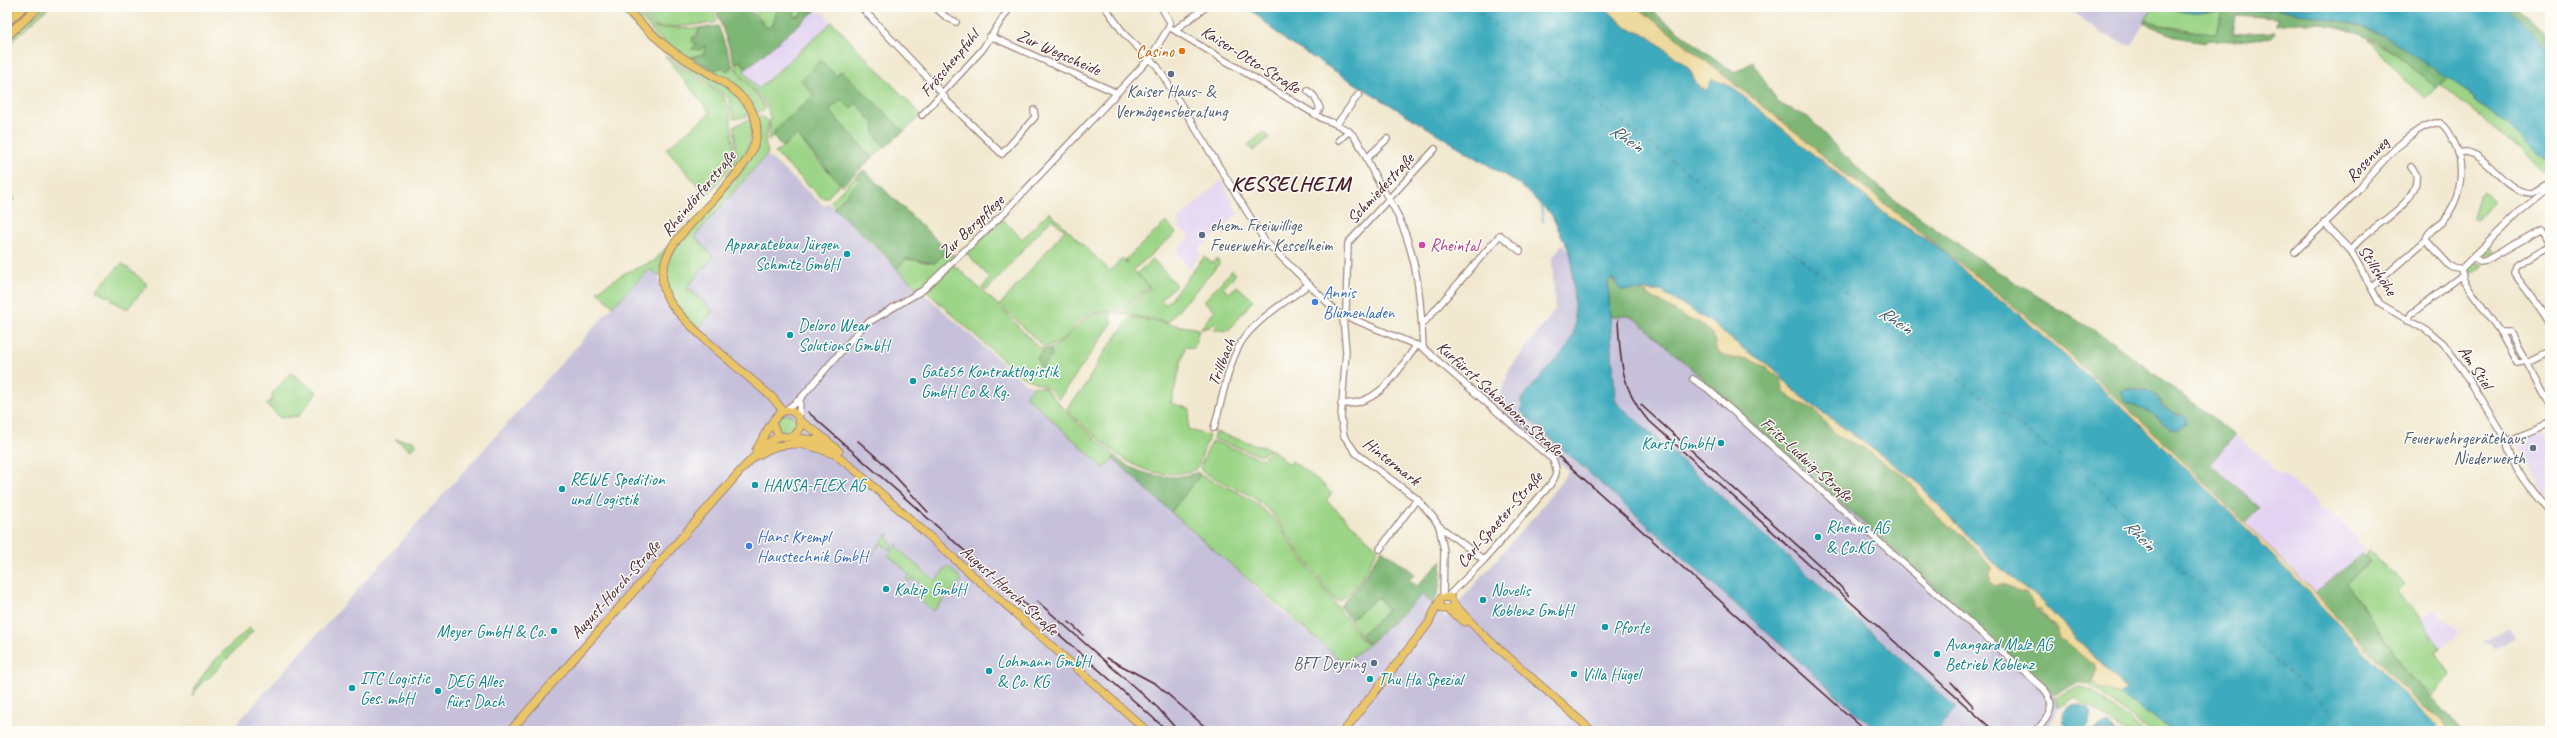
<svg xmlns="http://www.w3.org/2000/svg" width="2557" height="738" font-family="Caveat,sans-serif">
<rect width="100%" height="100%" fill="#fdfcf7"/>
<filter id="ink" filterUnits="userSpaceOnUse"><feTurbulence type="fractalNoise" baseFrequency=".025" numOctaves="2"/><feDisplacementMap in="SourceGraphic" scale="8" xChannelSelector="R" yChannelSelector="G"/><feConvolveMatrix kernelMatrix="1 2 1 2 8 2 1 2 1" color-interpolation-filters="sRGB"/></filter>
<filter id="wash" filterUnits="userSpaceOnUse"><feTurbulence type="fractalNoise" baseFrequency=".012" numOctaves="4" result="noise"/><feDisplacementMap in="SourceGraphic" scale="16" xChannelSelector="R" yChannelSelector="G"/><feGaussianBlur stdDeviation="0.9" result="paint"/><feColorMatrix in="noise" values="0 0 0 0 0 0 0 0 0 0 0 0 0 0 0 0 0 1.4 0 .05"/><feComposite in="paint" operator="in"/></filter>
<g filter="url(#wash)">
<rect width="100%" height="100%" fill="#f1e8cf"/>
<path fill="#e3d3f2" d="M816,10L819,14L822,12L832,22L758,90L743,71Z
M1222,180L1238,214L1198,250L1201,254L1189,269L1176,251L1191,236L1180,229L1177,220Z
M2543,430L2550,446V490L2541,496L2539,493L2544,490L2517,442Z
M2234,436L2271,464V468L2277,473H2282L2317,501V506L2323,511H2328L2346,527L2365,550L2315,594L2244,523L2259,508L2211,464Z
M2433,609L2457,630V635L2440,648L2422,619Z"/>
<path fill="#c6c0da" d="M2066,7H2153L2131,46L2103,34Z
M767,155L824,206L828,203L834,208L923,293L1025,383L1034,386L1025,395L1104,467L1113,458L1285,614L1344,662L1370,643L1423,594L1445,618L1537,513L1569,471L1496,406L1509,370L1555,310L1552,259L1562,244L1571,255L1574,331L1568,346L1521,399L1520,409L1523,415L1877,731H230L613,306L650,269L659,277L662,293L667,304L696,331L712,311L687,287L695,236Z
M1610,316H1628L1637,320L2047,686L2056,696L2058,707L2054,718L2043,731H1936L1956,707L1617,403L1615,398Z
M2509,626L2515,637L2494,648L2490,643L2483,641Z"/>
<path fill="#9cd587" stroke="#737a59" d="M44,7H49L7,46V41Z
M614,7H621L637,23L732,91L747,108L748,116L734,119L730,100L726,96L673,59Z
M628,7H633L655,28H700L692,41L697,45L695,47L699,50L705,46L704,54L691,57L715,70L722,67L725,71L730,69L732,64L762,102L765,108L763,111L757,113C745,81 703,69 677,50C659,38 644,22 628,7Z
M644,7H712L717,20L715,23L660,28L655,26L640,11Z
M746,7H778L773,25L767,28L755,12Z
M782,7H809C795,21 797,16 781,9Z
M2153,7L2177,11L2222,12L2216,33C2191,32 2169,27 2145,20Z
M832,22L921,115L904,131L841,71L775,131L774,136L768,141C778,89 748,100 735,64L741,61L746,69L744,71L758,89Z
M2368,39L2396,54L2437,88L2426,98L2401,76Z
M665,56L723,96L730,109L734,155L727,171L707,196L666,149L710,113Z
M2448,77L2467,91L2476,103L2492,113L2550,163V179L2521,148L2507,141L2483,118L2441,85Z
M842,99L856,103L875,125L874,134L885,147L872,158L829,110Z
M761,116L769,122L765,142L768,153L695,236L713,257L687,287L713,311L699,328C687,318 672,306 667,291C647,231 773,182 758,117Z
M750,119C756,150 739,165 720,187L734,164L736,154L734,126Z
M1264,132L1269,138L1253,151L1248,145Z
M797,135L819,162L840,183L827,198H822L775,153Z
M856,176L860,181L835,207L830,202Z
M7,188L15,199L7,206Z
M2484,191L2494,201L2476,220L2473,218L2479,196Z
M1049,212L1110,271L1122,258L1127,264L1125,260L1166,222L1176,233L1133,270L1149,287L1118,313C1069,303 1080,343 1044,347L1000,305L1065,230L1051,219L986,291L982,288L990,278L967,254L1002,219L1022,239Z
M668,246L662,260L659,277L650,269L613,306L597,291L625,273L654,261Z
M2488,247L2493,254L2482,259L2480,255Z
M947,250L956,257L923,288L920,285L917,288L897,269L906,259L935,263Z
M1204,257L1212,263L1216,259L1220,263L1168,322L1121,314L1150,288L1137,273L1153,259L1176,285L1161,299L1166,305Z
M2473,261L2484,265L2465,277V269Z
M122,263L146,283V287L127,309L112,301L111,295L107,297L96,291Z
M954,265L999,306L1038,347L1044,349L1037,358L1052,356L1050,349C1078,337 1077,310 1112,313L1110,318L1112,323L1059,399L1048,388L1021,376L928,293L927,290Z
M1232,270L1236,274L1223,288L1229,293L1237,286L1253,300L1228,331L1214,330L1218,325L1213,324L1208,328H1201L1215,310L1204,301Z
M1131,317L1199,329L1194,348L1185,347L1171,403L1190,409L1188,429L1209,436L1197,469C1153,484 1124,462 1093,434C1084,426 1074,419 1066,409L1083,389L1103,354Z
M2508,334L2523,359L2517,360L2504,335Z
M291,373L317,392L299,416L280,418L266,404L272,400V394Z
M1034,386L1045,388L1073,419L1115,456L1104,468L1025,395Z
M777 424a10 10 0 1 1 20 0a10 10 0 1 1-20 0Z
M1215,432L1270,449L1262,455L1257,454L1213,439Z
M395,439L413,441L416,444L411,450Z
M1212,441L1262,459L1272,449L1289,465L1292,461L1322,483L1332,494L1326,500L1378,549C1370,562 1353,597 1338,601L1334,599L1270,511L1250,495L1202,472L1201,465Z
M1200,475C1227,487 1253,496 1274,520L1364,643L1369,644L1344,663L1171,512Z
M887,534L889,535L887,539L893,545L889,550L881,543L870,556Z
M898,544L897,548L935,581L948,566L962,580L933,611L913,594L921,584L913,578L909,582L906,579L910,575L888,555Z
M2369,551L2405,585L2398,592L2422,619L2440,648L2436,651L2450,675L2432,696L2406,670L2346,583L2370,562L2365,555Z
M1378,597L1388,611L1360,635L1350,620Z
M250,628L253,631L210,677L202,682L192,696C198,673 232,643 250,628Z
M2093,681L2099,688L2120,695L2173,731H2149L2090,685Z
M2078,686L2092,691L2144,731H2124L2075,697L2058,707L2056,698Z"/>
<path fill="#7db674" stroke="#646a50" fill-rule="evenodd" d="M715,7C746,7 746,4 767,28L773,25L778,7H782L781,9L786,11L790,8L795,11L794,17L800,16L809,7L816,10L746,69L741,61L735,64Z
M1637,7H1646L1734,73L1753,62L1778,103L1808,117L1843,154L1888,195L1995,270L2111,341L2226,428L2234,436L2211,464L2259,508L2244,523L2151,430L2037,325L1854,179L1847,177L1803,138ZM2128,389C2135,389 2144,388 2150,392C2163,399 2164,415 2182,414L2172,430L2152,413L2136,405Z
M2507,7H2518L2550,38V50Z
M2279,9L2354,24L2382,34L2448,77L2437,88C2423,79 2411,65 2397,55C2363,29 2318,18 2276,25L2277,18L2236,15L2233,34L2275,32L2273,37L2235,41L2207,40L2205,43L2177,37L2143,23L2145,20L2180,30L2216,33L2222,12Z
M718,26L732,64L730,69L725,71L722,67L715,70L691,57L704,54L705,46L699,50L691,49L697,45L692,41L693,37H697L700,28Z
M821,60L836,76L842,71L904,131L885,147L874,134L875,125L856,103L851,109L841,99L829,110L872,158L842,186L797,135L782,147L774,137V131L814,95L801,80Z
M864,170L947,250L935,263L906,259L897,269L884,254L834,208L860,181L856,176Z
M1612,278L1620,289L1642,291L1688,319L1699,322L1713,334L1731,358L1748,359L1764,366L1781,379L1795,401L1814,409L1838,437L1863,447L1880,461L1905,476L1937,517L1963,536L1991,567L1990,580C2003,582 2014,591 2026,592C2034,606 2080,659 2095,664L2097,671L2090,685L2077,682L2055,695L1637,320L1628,316H1610L1608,282Z
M1044,349H1050L1052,356L1041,369L1037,358Z
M1115,456C1136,476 1171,482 1198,472L1200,475L1171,512L1113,458Z
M1382,549L1415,574L1409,580L1417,586L1442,560L1440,586L1433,605L1423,594L1370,643L1365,642L1360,635L1388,611L1378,597L1350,620L1340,606L1357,587Z
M2362,553L2370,561L2346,583L2406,670L2462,731H2450L2440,718L2421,707L2315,594Z"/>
<path fill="#eeda9e" stroke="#9c7c64" d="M1604,7H1637L1803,138L1847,177L1854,179L1935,244L1889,217L1823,161L1707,90L1699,88L1688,67L1648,36L1627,28Z
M1947,253L2037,325L2151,430L2308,586L2421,707L2440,718L2450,731H2442L2418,709L2305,589L2144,428L2017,313L1967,274Z
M1642,291H1661L1714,324L1742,348L1772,367L1799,395L1915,480L1993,563L2037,597L2126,690L2120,695L2099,688L2093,681L2097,671L2095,664C2080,659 2074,643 2059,639L2057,628L2048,620L2041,609L2035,608L2026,592H2018L2004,583L1994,586L1990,580L1991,567L1963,536L1937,517L1905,476L1880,461L1863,447L1838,437L1814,409L1795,401L1784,392L1781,379L1764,366L1748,359L1731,358L1717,352L1713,334L1699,322L1688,319Z"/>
<path fill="#3eabbd" stroke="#446574" d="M1248,7H1604L1627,28L1648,36L1688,67L1699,88L1707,90L1712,79L1732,87L1889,217L1947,253L1967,274L2017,313L2095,382L2200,482L2305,589L2418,709L2442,731H2173L2120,695L2126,689L2037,597L1993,563L1915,480L1799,395L1772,367L1742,348L1714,324L1661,291L1620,290L1614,279H1610L1608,282L1615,398L1617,403L1956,708L1936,731H1877L1522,413L1521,399L1568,346L1573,335L1575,324L1571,255L1551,214L1519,184L1286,41Z
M2159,7H2507L2550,50V163L2492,113L2476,103L2467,91L2382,34L2354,24L2279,9L2234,12L2177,11Z
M2128,389L2149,391L2156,396L2163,407L2175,414L2186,416V424L2180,429L2173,430L2152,413L2125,402L2121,391Z
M2063 718a14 14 0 1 1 28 0a14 14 0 1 1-28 0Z
M2103,725H2109L2116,731H2093Z"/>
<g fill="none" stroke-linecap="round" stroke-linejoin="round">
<path stroke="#3eabbd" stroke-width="1.5" d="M1541,204L1543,222"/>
<path stroke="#455e6d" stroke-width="1" stroke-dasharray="5 4" stroke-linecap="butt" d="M1471,7L2087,477L2350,731"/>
</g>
</g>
<g filter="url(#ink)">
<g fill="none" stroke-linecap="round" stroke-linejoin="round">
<defs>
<path id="minor" d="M861,7L943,94L946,100L1002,154L1035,117L1034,110
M935,7L946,17L956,22
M1105,7L1125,35L1157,66L1265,241L1343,318L1346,351L1341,418L1344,436L1356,453L1417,499L1433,517L1439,526L1444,551L1443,597
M1161,7L1170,22L1169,27
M1169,27L1323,119C1360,132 1357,140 1373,172C1380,186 1390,199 1397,214C1418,257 1421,302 1423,348
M1176,29L1206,7
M990,36L1117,93
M1308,91L1314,96L1320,108L1316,115
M922,115L982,50L1010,7
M1337,124L1359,94
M1339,140L1349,131
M2458,153C2484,144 2502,194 2532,193L2547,184
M1368,157L1387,139
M2324,223L2351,251L2380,304L2431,333L2443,343L2463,370L2507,441
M2426,240L2450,266L2461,269
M2550,245L2515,266L2514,273C2526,290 2540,306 2550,324
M2351,251C2365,226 2421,207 2416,174L2411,167
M2295,252C2314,233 2336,214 2354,194C2370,176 2414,120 2440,123C2448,127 2453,140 2457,149C2465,173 2460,202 2442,222C2436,227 2427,232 2426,240L2371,288
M2474,256L2480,262L2485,261L2542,229L2550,243
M2461,269L2518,213L2550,187
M2461,269L2464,281L2500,332L2517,363L2526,361
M1343,318L1348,317L1423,348L1553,460C1558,471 1557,476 1549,486L1484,560L1448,596
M1343,318L1346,310L1348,243L1435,149
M2408,321L2411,314L2461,276
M1422,325L1500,235L1520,251
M2500,332H2510L2550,405
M2528,363L2550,352
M1693,379L1708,389L2044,689C2058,705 2048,718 2036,731
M1341,404C1380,405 1396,373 1417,345
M786,410L800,399L864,325L923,290L1001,216L1150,58L1169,27
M799,418L800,399
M1214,428C1222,402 1228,360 1244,338C1260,317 1287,301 1308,285
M2507,441C2509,467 2534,493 2550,513
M2507,441L2550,424
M1439,526L1484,560
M1380,549L1417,499"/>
<path id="major" d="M624,7C639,22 654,37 671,50C706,76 783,99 748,158C730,187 694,217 673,245C663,261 659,278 666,295C675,318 750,378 772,397L783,411
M800,421L819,434L839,451
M772,424L779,436L816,440L855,470L1147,731
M756,450C765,437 780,393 799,418L800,429L793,437
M759,455C782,439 806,442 830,453
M1454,604L1479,631L1592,731
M1449,610L1465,622
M510,731L743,468L768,443L779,436
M1344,731L1428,624L1441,598L1450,597L1454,604L1451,609H1442L1439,604"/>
<path id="highway" d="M7,22L23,7
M7,36L38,7"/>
</defs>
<use href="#minor" stroke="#9e847d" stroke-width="8"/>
<use href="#major" stroke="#9e847d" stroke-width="9"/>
<use href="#highway" stroke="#9e847d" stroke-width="10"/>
<use href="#minor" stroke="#fff" stroke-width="5.5"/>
<use href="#major" stroke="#ebc669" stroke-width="7"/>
<use href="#highway" stroke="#ebc669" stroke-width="8"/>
<path stroke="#4a1f2b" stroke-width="1.5" d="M1618,320C1620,357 1621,389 1646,418L1994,731
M1501,405L1866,731
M1641,405L1827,572L1849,596
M808,412L1168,731
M858,441L882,462L928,512
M1037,601L1158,708L1178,731
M1069,622L1083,635
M1107,658L1156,684L1210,731
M1951,682L1974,707"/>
</g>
</g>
<circle fill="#e8710a" stroke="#fdfcf7" stroke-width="1.5" cx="1182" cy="51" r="4"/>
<g fill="#5c6f8a" stroke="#fdfcf7" stroke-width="1.5">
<circle cx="1171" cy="74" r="4"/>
<circle cx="1202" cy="235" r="4"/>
<circle cx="2533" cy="448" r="4"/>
<circle cx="1374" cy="663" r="4"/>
</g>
<circle fill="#d1479c" stroke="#fdfcf7" stroke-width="1.5" cx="1422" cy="245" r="4"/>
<g fill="#0f9aa8" stroke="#fdfcf7" stroke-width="1.5">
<circle cx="847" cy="254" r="4"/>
<circle cx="790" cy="335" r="4"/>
<circle cx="913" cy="381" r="4"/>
<circle cx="1721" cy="443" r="4"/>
<circle cx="755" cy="485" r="4"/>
<circle cx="562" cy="489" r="4"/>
<circle cx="1818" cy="537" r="4"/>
<circle cx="886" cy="589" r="4"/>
<circle cx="1483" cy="600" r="4"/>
<circle cx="1605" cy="627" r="4"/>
<circle cx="554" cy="631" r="4"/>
<circle cx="1937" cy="654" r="4"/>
<circle cx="989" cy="671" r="4"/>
<circle cx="1574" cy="674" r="4"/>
<circle cx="1370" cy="679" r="4"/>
<circle cx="352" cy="688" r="4"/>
<circle cx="438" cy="691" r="4"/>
</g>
<g fill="#3f7fe0" stroke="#fdfcf7" stroke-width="1.5">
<circle cx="1315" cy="302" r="4"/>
<circle cx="749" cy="546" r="4"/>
</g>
<g text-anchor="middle" stroke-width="3" stroke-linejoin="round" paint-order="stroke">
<g font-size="17" fill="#c56008" stroke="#fdfcf7" text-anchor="end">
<text x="1174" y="57">Casino</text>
</g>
<g font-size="17" fill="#4a1f2b" stroke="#fdfcf7">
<text transform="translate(1059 52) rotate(24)" y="6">Zur Wegscheide</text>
<text transform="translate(1251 59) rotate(32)" y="6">Kaiser-Otto-Straße</text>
<text transform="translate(949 63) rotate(-50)" y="6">Fröschenpfuhl</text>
<text transform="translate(2367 159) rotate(-47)" y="6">Rosenweg</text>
<text transform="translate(1380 188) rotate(-47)" y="6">Schmiedestraße</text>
<text transform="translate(698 193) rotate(-50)" y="6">Rheindörferstraße</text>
<text transform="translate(971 226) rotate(-44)" y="6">Zur Bergpflege</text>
<text transform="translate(2378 270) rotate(57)" y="6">Stillshöhe</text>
<text transform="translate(1221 362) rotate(-69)" y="6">Trillbach</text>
<text transform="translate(2476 367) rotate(56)" y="6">Am Stiel</text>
<text transform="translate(1500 398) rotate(42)" y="6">Kurfürst-Schönborn-Straße</text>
<text transform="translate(1807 459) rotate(42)" y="6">Fritz-Ludwig-Straße</text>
<text transform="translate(1392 461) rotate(38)" y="6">Hintermark</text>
<text transform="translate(1499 519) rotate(-49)" y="6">Carl-Spaeter-Straße</text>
<text transform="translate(615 589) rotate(-48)" y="6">August-Horch-Straße</text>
<text transform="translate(1010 590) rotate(42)" y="6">August-Horch-Straße</text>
</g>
<g font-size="17" fill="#4e5e75" stroke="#fdfcf7" text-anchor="end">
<text x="1171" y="97" text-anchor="middle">Kaiser Haus- &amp;<tspan x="1171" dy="20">Vermögensberatung</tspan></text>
<text x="1210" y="231" text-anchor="start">ehem. Freiwillige<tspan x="1210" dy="20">Feuerwehr Kesselheim</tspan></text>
<text x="2525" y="444">Feuerwehrgerätehaus<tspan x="2525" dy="20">Niederwerth</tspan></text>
<text x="1366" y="669">BFT Deyring</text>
</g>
<g font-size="17" fill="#0d838f" stroke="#fdfcf7" text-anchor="start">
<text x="839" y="250" text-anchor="end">Apparatebau Jürgen<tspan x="839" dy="20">Schmitz GmbH</tspan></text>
<text x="798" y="331">Deloro Wear<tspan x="798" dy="20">Solutions GmbH</tspan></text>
<text x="921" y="377">Gate56 Kontraktlogistik<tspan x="921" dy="20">GmbH Co &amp; Kg.</tspan></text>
<text x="1713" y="449" text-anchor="end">Karst GmbH</text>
<text x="570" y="485">REWE Spedition<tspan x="570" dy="20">und Logistik</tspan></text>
<text x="763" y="491">HANSA-FLEX AG</text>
<text x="1826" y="533">Rhenus AG<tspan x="1826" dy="20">&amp; Co.KG</tspan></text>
<text x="894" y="595">Kalzip GmbH</text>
<text x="1491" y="596">Novelis<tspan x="1491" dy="20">Koblenz GmbH</tspan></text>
<text x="1613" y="633">Pforte</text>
<text x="546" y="637" text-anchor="end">Meyer GmbH &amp; Co.</text>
<text x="1945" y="650">Avangard Malz AG<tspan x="1945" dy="20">Betrieb Koblenz</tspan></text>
<text x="997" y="667">Lohmann GmbH<tspan x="997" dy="20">&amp; Co. KG</tspan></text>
<text x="1582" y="680">Villa Hügel</text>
<text x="360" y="684">ITC Logistic<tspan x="360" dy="20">Ges. mbH</tspan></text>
<text x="1378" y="685">Thu Ha Spezial</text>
<text x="446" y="687">DEG Alles<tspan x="446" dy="20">fürs Dach</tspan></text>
</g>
<g font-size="17" fill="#b23c85" stroke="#fdfcf7" text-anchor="start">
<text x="1430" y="251">Rheintal</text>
</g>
<g font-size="17" fill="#366cbe" stroke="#fdfcf7" text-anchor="start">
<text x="1323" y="298">Annis<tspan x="1323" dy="20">Blumenladen</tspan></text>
<text x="757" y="542">Hans Krempl<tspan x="757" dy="20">Haustechnik GmbH</tspan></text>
</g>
<g font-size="18" font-style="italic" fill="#455e6d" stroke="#fdfcf7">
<text transform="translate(1627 138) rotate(34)" y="6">Rhein</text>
<text transform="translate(1896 320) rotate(34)" y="6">Rhein</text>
<text transform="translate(2140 535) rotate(45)" y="6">Rhein</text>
</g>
<g font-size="21" font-weight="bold" letter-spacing="1" fill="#4a1f2b" stroke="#fdfcf7">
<text x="1291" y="191">KESSELHEIM</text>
</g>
</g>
<rect width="2557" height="738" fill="none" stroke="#fdfcf7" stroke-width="24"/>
</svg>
